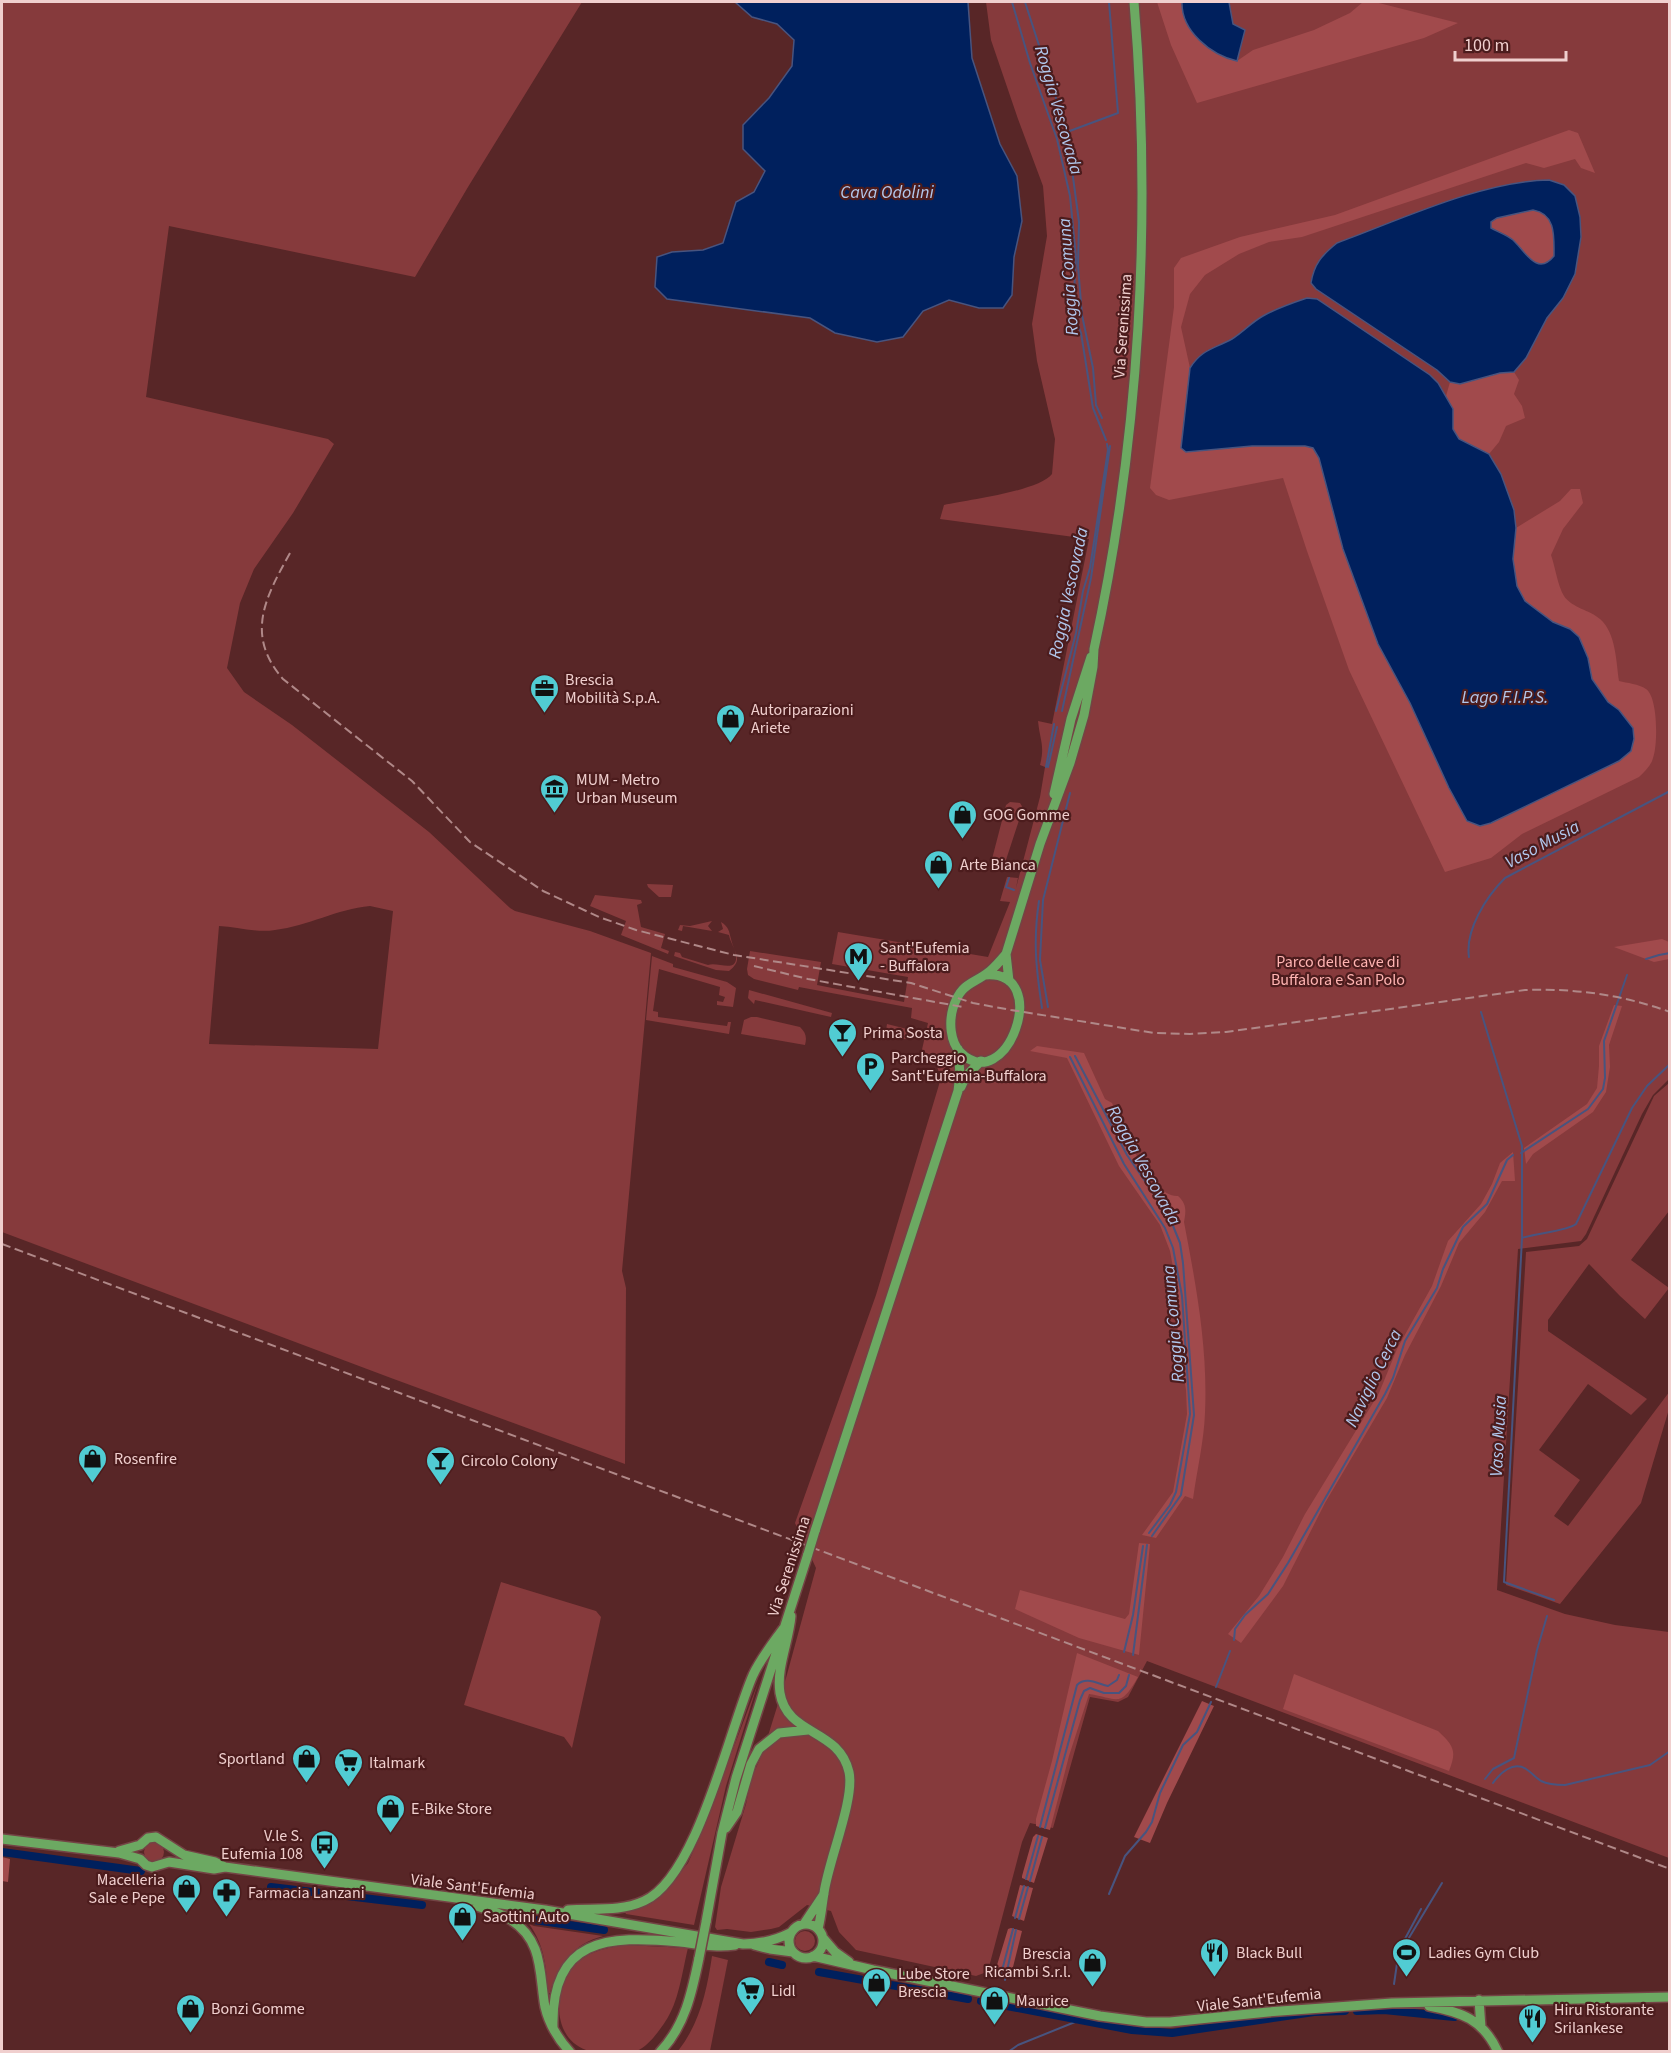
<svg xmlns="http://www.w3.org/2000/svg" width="1671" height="2053" font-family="'Source Sans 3',sans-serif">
<rect width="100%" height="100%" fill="#582627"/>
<path fill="#863a3c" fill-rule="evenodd" d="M2,2H582L468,187L415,277L169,226L146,397L328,439L334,444L293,513L254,569L240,603L227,668L244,692L292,725L429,832L510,908L515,911L590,931L651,953L622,1271L626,1288L625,1464L391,1378L2,1232ZM370,906L393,911L378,1049L209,1044L219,926C237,927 257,933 275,930C308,926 337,909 370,906Z
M986,2H1669V1079L1653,1095L1642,1114L1586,1234L1581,1241L1518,1249L1497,1590L1565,1614L1615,1625L1669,1632V1858L1147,1661L1128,1697L1118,1702L1090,1697L1053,1828L1030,1823L1022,1842L989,1967L984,1973L976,1976L856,1950L839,1932L831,1911L807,1905L779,1927L771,1929L751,1932L727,1929L717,1930L715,1927L721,1887L746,1804L751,1779L763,1752L786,1678L816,1568L795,1523L876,1295L941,1078L935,1061L921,1054L928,1023L911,1018L912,1008L799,987L798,990L754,979L748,975L747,969L750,951L821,962L817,985L904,1002L908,977L832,964L838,932L988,957L1010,902L1000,901L1007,877L1018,878L1016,888L1040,797L1045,767L1040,765C1045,745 1040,741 1038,721L1052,724L1089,539L940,519L944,505C968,500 1039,491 1052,474L1055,439L1037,361L1032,324L1047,236L1043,186L1018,119L991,40Z
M1010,802L1020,803L1023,808L1005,863L992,859L1006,805Z
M647,884L673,885L671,897H659L648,887Z
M595,895L641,900L642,903L637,905L641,927L665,934L661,948L669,951L668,954L621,935L626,921L590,906Z
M712,921L708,926L712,931L683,926L682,931L678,930L680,925L690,926Z
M721,922C729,927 729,931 731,939C734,953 744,960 729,971L716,970L674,956L675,952L680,953L682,957L708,965C717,961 738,974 736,955C735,948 730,942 729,935L718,932L723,929Z
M652,956L673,964V967L727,982L736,988L733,1007L717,1005V1001L723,1002L725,997L719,995L720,987L659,969L653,1011L658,1012V1017L727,1026L728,1022H731L729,1034L646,1020Z
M749,990L832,1013L831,1017L755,1000L754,1004L748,998Z
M751,1017H757L800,1027C806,1033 807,1037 805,1045L741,1034L744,1020Z
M887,1024L919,1032L920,1035L905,1039L885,1037Z
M1669,1083V1211L1631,1260L1669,1288L1645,1319L1620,1296L1589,1264L1548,1320V1331L1647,1399L1631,1415L1588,1384L1539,1450L1580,1480L1554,1516L1568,1526L1670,1391L1669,1409L1641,1503L1560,1604L1506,1585L1526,1252L1579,1246L1587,1239L1654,1096Z
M501,1582L596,1611L601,1617L572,1748L564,1737L464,1705Z
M758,1683L726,1786L694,1925L626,1914L625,1912L626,1911L647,1903L663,1893L688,1863L701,1834Z
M144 1852a10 10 0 1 1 20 0a10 10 0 1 1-20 0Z
M529,1924L534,1926L603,1936C573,1944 558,1964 550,1993H548C546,1967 545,1946 529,1924Z
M795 1941a10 10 0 1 1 20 0a10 10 0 1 1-20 0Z
M625,1945L688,1948C682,1972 679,2002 665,2022C659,2031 647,2048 636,2051C630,2053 620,2051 614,2051C605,2051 594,2053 586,2050C550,2037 553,1984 578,1962C592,1950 607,1948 625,1945Z
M712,1956L728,1960L710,2051H678C700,2023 707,1990 712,1956Z"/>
<path fill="#a14a4c" d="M1157,2H1182L1181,5L1237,61L1253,50L1314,30L1350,13L1363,2H1375L1458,23L1424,38L1197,103L1171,45Z
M1569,130L1578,133L1595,173L1581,168L1575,159L1544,168L1526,163L1302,237L1269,242L1239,254L1205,275L1190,294L1181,327L1190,368L1181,448L1186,452L1252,446H1305L1313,448L1319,458L1343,549L1378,644L1410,703L1449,788L1480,826L1491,823L1619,761L1631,751L1634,739L1619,710L1608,702L1592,679L1588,658L1570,629L1553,622L1525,601L1517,586L1513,559L1516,528L1560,501L1571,489H1580L1583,503L1563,529L1551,555C1555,566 1558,587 1564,596C1572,608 1590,610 1600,619C1616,633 1616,661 1619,681C1627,683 1639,684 1646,689C1658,697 1658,745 1653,758C1651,766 1645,771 1639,777L1522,834L1491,858L1445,872L1349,670L1307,551L1283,478L1169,500L1156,495L1150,488L1174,307V268L1181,258L1240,237L1335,215Z
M1533,210C1539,211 1545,212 1549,218C1555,227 1559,256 1549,262C1534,272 1521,247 1512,239C1506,234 1498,231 1491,228V222L1497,218Z
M1500,372H1514L1519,380L1514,394L1522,406L1525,418L1506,426L1499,442L1489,454L1459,439L1453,429V409L1446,396L1450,382L1460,384Z
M1662,939L1669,942V959L1654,962L1614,947Z
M1614,1005L1622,1006L1609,1045L1610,1067L1606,1092L1593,1112L1533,1154L1526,1164L1524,1148L1587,1104L1597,1088L1599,1066V1046Z
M1037,1046L1084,1053L1105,1099L1112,1103C1121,1124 1151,1198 1178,1196C1187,1204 1186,1211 1184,1222C1196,1285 1208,1348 1205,1413C1204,1441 1197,1470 1193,1499L1185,1496L1156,1538L1142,1535L1173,1492L1187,1414L1186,1390L1178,1341L1177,1289L1170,1251L1160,1225L1119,1166L1067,1058L1030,1051Z
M1513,1152L1515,1181H1502L1485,1212L1459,1243L1441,1286L1405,1355L1387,1398L1325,1503L1283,1586L1241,1643L1228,1634L1259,1596L1283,1557L1305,1514L1379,1393L1397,1349L1432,1286L1448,1241L1481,1204L1492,1184L1500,1163Z
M1139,1543L1150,1544L1139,1655L1079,1638L1015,1609L1020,1590L1125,1619L1129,1614Z
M1077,1653L1138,1677C1120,1708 1120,1699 1089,1694L1069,1756L1050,1830L1036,1826V1819L1052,1761Z
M1294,1674L1438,1731C1454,1746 1457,1751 1449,1771L1283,1709Z
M1202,1701L1214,1706L1167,1803L1150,1843L1134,1837Z
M1036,1834L1048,1838L1034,1883L1022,1878V1876L1033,1837Z
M2,1857L10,1859L8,1882L2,1881Z
M1020,1885L1033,1888L1024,1921L1012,1916Z
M1011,1928L1022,1931L1010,1979L994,1975L1008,1929Z"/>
<path fill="#00205d" stroke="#48547f" stroke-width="1.5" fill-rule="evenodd" d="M735,2H968L972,58L1000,144L1017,176L1022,221L1014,257L1012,295L1003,308H979L949,300L923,311L903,337L877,342L835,333L810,318L667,299L655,287L657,257L672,252L703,250L723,243L736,202L754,192L765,171L743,149V125L769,98L792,66L794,40L777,24L752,17Z
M1182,2H1229L1233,24L1245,30L1237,61C1211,55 1181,31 1182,2Z
M1549,180L1564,185L1575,196L1580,217L1581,237L1575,274L1563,298L1547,318L1526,358L1514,372L1500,373L1460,384L1450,382L1437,370L1316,289L1311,283C1314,264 1322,255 1337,243C1400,220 1482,181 1549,180ZM1533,210C1556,214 1554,236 1554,256C1537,277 1525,251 1513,240C1507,235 1498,232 1491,228V222L1497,218Z
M1307,298L1317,299L1430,375L1438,383L1453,409V429L1459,439L1489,454L1501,474L1514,510L1516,528L1513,559L1517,586L1525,601L1553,622L1570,629L1579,637L1588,658L1592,679L1608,702L1619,710L1633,728L1634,739L1631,751L1619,761L1491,823L1480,826L1467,821L1449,788L1410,703L1378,644L1343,549L1319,458L1313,448L1305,446H1252L1186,452L1181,448L1190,368C1202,349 1214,349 1232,339C1243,332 1252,322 1263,316C1277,308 1292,303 1307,298Z"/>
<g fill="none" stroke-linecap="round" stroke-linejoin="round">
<path stroke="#48547f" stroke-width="2" d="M1012,2L1030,63L1057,139L1070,196L1076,257L1073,311L1081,333L1093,408L1106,440
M1025,2L1067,132L1079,222L1078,266L1082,315L1093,368L1096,405L1102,418
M1067,132L1118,113L1109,2
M1056,711L1076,633L1083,591L1090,568L1108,450L1107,444
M1062,711L1091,578L1110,446
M1046,767L1054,724
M1048,767L1057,727
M1009,878L1006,887L1014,890
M1039,901C1033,941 1036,968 1042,1008
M1469,957C1465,930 1486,897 1505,878L1670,791
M1646,959L1659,955L1670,953
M1048,1007L1040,960L1043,900L1070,793
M1481,1012L1522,1146V1237
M1075,1056L1127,1155L1169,1216L1180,1243L1183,1263L1194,1415L1181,1495L1152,1536
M1070,1057L1124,1164L1165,1228L1173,1248L1182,1296L1190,1414L1176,1492L1170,1505L1149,1533
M1521,1153L1588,1109L1603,1089L1605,1078L1604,1041L1627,975
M1554,1600L1504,1582L1522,1238C1536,1233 1568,1231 1576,1224L1632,1108L1647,1086L1670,1064
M1234,1640L1235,1629L1245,1615L1268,1594L1288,1563L1385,1394L1393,1378L1405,1341L1437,1288L1443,1269L1463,1227L1487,1204L1507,1160L1513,1155
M1124,1652L1133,1615L1143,1546
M1133,1655L1147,1545
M1216,1687L1230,1651
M1485,1779L1493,1769L1514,1758L1537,1650L1547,1616
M1493,1783C1500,1773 1513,1761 1526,1769C1531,1772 1536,1778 1541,1781C1549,1785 1557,1785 1565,1785L1650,1765L1670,1751
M1040,1827L1077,1685C1086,1676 1098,1684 1108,1686L1117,1680L1119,1675
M1045,1828L1080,1700L1084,1691L1090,1688L1104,1693H1119L1126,1686L1129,1675
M1026,1879L1038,1836
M1030,1881L1042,1837
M1109,1894L1125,1856L1146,1832L1152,1822L1160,1793L1183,1745L1197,1732L1211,1702
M1015,1918L1024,1886
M1019,1919L1028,1887
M1398,1956L1442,1883
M1000,1978L1013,1929
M1005,1980L1016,1930
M1394,1984L1399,1950L1421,1909
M1008,2052L1018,2045L1080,2020"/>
<path stroke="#00205d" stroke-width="8" d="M2,1852L141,1871
M271,1887L422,1905
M534,1920L604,1930
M769,1962L782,1965
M819,1972L968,1999
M981,2001L1132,2030L1172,2033L1314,2012L1345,2011
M1357,2011L1384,2010L1454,2017"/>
<defs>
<path id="secondary" d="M1054,794L1071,719L1091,657
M985,975C1054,969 1006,1099 960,1052C950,1041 949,1022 953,1008C961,982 973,985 990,971C996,966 1001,960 1006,954
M1009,981L1006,954L1040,844L1070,763L1084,715L1093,667L1094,649C1140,438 1152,217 1134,2
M961,1087L966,1076L981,1061
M815,1531L958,1091L960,1074L958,1049
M791,1616C789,1641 776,1668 780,1693C787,1736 839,1728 849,1772C855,1799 828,1862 824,1893C822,1905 821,1917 818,1929
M726,1828L737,1812L751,1764L759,1749L779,1733L808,1730
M2,1839L119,1853L140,1859L146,1865L152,1867L169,1862L214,1869L225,1867L545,1910L743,1944C759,1944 776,1940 790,1933
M119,1851L140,1845L148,1838L156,1837L184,1855L215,1862L225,1867
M477,1906C488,1910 501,1913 511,1920C544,1941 539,1974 545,2007C549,2024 559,2040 570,2052
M568,1910C594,1908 620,1912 644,1901C697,1878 730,1727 753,1675C761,1658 773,1643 783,1629
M706,1922L722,1833L736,1778L808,1554
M789 1941a17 17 0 1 1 34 0a17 17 0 1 1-34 0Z
M804,1924L824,1894
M823,1938L835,1952L849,1962
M754,1945L770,1949L793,1952
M813,1956L873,1970L1100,2016L1146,2022H1170L1268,2012L1392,2003L1670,1997
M1479,2000L1481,2027
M1429,2006C1461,2012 1483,2019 1498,2052
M553,2027C551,1938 607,1935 680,1942C698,1944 716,1948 735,1945
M660,2052C685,2026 692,1992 699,1958"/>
</defs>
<use href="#secondary" stroke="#734445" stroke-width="12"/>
<use href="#secondary" stroke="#6ca962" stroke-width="9"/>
<path stroke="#b08888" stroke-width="2" stroke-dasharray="9 4.5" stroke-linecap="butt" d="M290,553C265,598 245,635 283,679L412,781L470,842L543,891L599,917L636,930L734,955L911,983L973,1003L1011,1010L1154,1033L1190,1034L1226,1032L1525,990C1575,988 1623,995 1670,1012
M754,966L808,979L963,1007
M2,1244L1670,1869"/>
<defs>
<path id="secondary-bridge" d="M808,1554L815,1531
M699,1958L706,1922"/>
</defs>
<use href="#secondary-bridge" stroke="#734445" stroke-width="12" stroke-linecap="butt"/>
<use href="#secondary-bridge" stroke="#6ca962" stroke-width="9"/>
</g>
<defs>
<symbol id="office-pin" viewBox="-11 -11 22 30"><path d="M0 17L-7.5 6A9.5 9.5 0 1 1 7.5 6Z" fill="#51ccd3" stroke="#4c1c1d"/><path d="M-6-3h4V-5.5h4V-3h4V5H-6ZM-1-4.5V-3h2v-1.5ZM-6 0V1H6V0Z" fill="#111"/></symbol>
<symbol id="shop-pin" viewBox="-11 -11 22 30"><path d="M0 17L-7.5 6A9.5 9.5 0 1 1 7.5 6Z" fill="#51ccd3" stroke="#4c1c1d"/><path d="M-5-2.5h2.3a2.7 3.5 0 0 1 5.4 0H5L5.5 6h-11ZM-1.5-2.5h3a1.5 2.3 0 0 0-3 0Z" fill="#111"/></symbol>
<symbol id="museum-pin" viewBox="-11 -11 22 30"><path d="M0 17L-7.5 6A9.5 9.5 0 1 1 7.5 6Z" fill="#51ccd3" stroke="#4c1c1d"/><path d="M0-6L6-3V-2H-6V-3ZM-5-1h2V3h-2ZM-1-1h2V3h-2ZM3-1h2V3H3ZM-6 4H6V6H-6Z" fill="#111"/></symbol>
<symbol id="metro-pin" viewBox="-11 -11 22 30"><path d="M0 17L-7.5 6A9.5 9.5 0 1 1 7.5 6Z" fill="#51ccd3" stroke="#4c1c1d"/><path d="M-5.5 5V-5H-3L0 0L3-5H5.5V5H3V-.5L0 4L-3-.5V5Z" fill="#111"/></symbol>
<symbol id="bar-pin" viewBox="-11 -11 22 30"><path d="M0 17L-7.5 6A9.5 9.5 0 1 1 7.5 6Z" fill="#51ccd3" stroke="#4c1c1d"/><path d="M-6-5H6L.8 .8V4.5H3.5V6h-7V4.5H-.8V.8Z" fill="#111"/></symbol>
<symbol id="parking-pin" viewBox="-11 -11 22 30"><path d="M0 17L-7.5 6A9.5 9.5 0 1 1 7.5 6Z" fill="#51ccd3" stroke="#4c1c1d"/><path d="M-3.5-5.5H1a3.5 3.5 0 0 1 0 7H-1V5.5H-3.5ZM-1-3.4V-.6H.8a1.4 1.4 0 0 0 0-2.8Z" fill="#111"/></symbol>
<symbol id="supermarket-pin" viewBox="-11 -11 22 30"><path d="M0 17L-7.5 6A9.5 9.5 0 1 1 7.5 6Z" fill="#51ccd3" stroke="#4c1c1d"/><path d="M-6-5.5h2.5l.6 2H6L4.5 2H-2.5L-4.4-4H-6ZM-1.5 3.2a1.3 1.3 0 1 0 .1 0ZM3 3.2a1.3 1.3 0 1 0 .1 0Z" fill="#111"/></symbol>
<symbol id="bus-pin" viewBox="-11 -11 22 30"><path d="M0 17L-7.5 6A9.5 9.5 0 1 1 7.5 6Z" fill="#51ccd3" stroke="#4c1c1d"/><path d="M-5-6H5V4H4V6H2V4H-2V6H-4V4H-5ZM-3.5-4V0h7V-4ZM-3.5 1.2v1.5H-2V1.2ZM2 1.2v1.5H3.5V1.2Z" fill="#111"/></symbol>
<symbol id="pharmacy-pin" viewBox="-11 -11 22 30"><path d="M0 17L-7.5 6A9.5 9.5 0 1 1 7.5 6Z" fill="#51ccd3" stroke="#4c1c1d"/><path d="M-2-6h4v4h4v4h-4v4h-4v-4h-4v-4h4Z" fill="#111"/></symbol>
<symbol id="restaurant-pin" viewBox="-11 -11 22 30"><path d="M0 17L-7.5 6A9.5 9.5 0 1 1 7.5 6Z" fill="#51ccd3" stroke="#4c1c1d"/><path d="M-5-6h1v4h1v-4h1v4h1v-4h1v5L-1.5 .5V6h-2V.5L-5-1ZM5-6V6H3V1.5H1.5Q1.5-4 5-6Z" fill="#111"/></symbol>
<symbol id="stadium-pin" viewBox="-11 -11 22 30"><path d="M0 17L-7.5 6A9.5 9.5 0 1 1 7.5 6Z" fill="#51ccd3" stroke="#4c1c1d"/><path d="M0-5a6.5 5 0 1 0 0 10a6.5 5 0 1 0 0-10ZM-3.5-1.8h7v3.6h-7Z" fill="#111"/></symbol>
</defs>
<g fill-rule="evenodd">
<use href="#office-pin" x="528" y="672" width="33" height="45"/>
<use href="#shop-pin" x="714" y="702" width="33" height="45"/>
<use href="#museum-pin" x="538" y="772" width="33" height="45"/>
<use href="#shop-pin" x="946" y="798" width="33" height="45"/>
<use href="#shop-pin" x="922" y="848" width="33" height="45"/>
<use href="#metro-pin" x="842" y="940" width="33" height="45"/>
<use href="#bar-pin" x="826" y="1016" width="33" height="45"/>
<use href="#parking-pin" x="854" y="1050" width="33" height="45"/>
<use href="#shop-pin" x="76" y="1442" width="33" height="45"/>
<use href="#bar-pin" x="424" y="1444" width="33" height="45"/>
<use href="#shop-pin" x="290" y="1742" width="33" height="45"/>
<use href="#supermarket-pin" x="332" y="1746" width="33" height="45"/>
<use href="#shop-pin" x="374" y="1792" width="33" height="45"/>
<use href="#bus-pin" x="308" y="1828" width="33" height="45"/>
<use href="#shop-pin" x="170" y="1872" width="33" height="45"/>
<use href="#pharmacy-pin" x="210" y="1876" width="33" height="45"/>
<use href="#shop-pin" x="446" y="1900" width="33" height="45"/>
<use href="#restaurant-pin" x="1198" y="1936" width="33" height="45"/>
<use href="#stadium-pin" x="1390" y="1936" width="33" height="45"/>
<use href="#shop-pin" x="1076" y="1946" width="33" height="45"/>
<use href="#shop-pin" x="860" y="1966" width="33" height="45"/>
<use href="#supermarket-pin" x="734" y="1974" width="33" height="45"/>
<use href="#shop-pin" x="978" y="1984" width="33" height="45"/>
<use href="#shop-pin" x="174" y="1992" width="33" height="45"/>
<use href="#restaurant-pin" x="1516" y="2002" width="33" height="45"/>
</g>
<g text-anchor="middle" stroke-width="4.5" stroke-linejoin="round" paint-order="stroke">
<g font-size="16" fill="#f0cfce" stroke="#4c1c1d">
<text transform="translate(1122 326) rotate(-86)" y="6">Via Serenissima</text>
<text transform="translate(788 1566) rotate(-72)" y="6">Via Serenissima</text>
<text transform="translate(473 1886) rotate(7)" y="6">Viale Sant'Eufemia</text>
<text transform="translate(1259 1999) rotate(-6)" y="6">Viale Sant'Eufemia</text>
</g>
<g font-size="16" fill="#f0cfce" stroke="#4c1c1d" text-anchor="start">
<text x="565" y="685">Brescia<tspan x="565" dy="18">Mobilità S.p.A.</tspan></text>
<text x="751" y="715">Autoriparazioni<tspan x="751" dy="18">Ariete</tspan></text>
<text x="576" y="785">MUM - Metro<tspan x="576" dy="18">Urban Museum</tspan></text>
<text x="983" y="820">GOG Gomme</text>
<text x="960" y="870">Arte Bianca</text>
<text x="880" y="953">Sant'Eufemia<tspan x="880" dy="18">- Buffalora</tspan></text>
<text x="863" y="1038">Prima Sosta</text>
<text x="891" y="1063">Parcheggio<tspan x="891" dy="18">Sant'Eufemia-Buffalora</tspan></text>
<text x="114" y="1464">Rosenfire</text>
<text x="461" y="1466">Circolo Colony</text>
<text x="285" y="1764" text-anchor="end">Sportland</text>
<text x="369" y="1768">Italmark</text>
<text x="411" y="1814">E-Bike Store</text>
<text x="303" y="1841" text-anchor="end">V.le S.<tspan x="303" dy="18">Eufemia 108</tspan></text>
<text x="165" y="1885" text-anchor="end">Macelleria<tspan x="165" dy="18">Sale e Pepe</tspan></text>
<text x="248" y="1898">Farmacia Lanzani</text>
<text x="483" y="1922">Saottini Auto</text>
<text x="1236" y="1958">Black Bull</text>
<text x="1428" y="1958">Ladies Gym Club</text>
<text x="1071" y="1959" text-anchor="end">Brescia<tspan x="1071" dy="18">Ricambi S.r.l.</tspan></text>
<text x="898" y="1979">Lube Store<tspan x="898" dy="18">Brescia</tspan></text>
<text x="771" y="1996">Lidl</text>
<text x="1016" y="2006">Maurice</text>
<text x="211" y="2014">Bonzi Gomme</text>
<text x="1554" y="2015">Hiru Ristorante<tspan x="1554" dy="18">Srilankese</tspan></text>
</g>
<g font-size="16" fill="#ffb4b2" stroke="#4c1c1d">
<text x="1338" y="967">Parco delle cave di<tspan x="1338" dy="18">Buffalora e San Polo</tspan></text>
</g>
<g font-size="18" font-style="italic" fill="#b1c7ec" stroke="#4c1c1d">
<text transform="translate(1059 110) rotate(74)" y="6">Roggia Vescovada</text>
<text x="887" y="198">Cava Odolini</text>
<text transform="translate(1068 277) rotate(-94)" y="6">Roggia Comuna</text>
<text transform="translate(1068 593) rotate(-78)" y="6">Roggia Vescovada</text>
<text x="1505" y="703">Lago F.I.P.S.</text>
<text transform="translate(1542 844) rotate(-28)" y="6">Vaso Musia</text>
<text transform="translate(1144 1165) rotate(61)" y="6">Roggia Vescovada</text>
<text transform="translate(1173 1324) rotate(-95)" y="6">Roggia Comuna</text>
<text transform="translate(1373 1378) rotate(-64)" y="6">Naviglio Cerca</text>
<text transform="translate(1498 1436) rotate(-87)" y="6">Vaso Musia</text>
</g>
</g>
<rect width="1671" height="2053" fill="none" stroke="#f0cfce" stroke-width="6"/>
<path d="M1455 51v9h111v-9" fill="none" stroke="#f0cfce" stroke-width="3"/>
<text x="1464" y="51" font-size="18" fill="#f0cfce" stroke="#4c1c1d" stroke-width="4.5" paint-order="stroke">100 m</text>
</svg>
